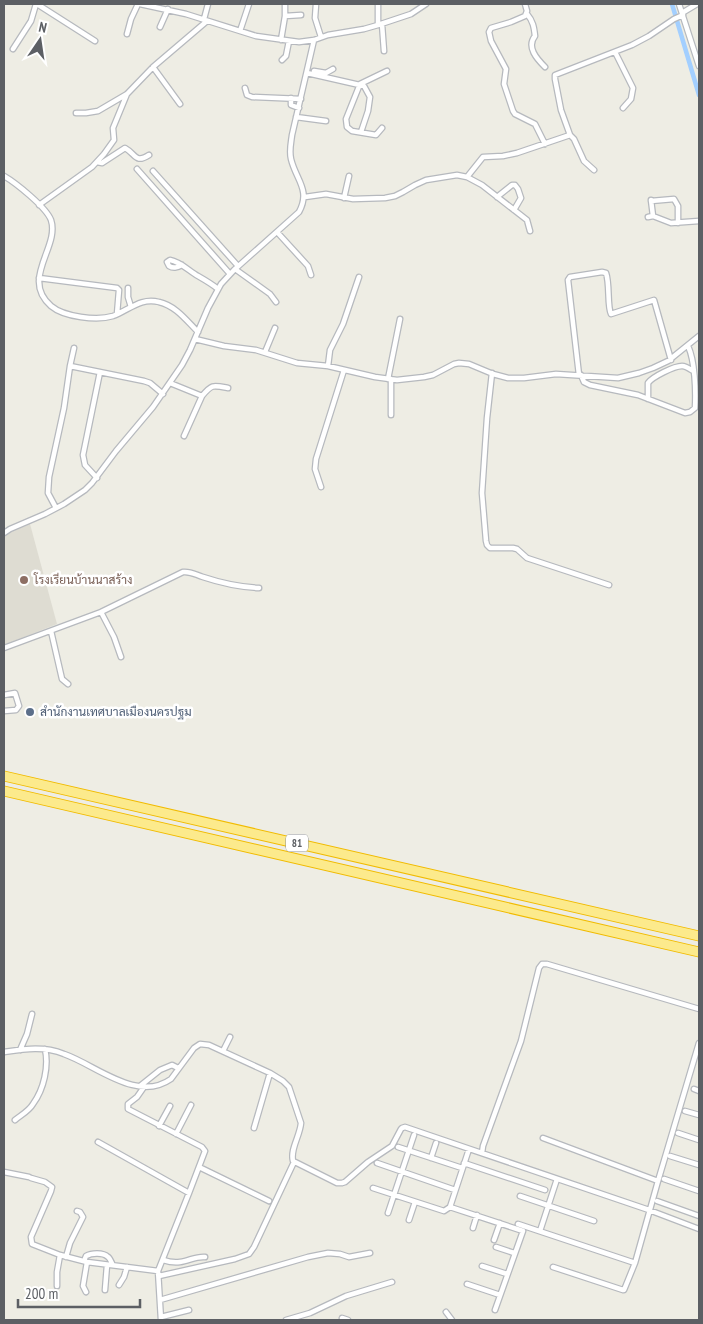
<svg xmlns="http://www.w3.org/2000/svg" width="703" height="1324" font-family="'PT Sans Narrow',Sarabun,sans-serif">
<rect width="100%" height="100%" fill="#eeede4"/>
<path fill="#dedcd2" d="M30,524L57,624L4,645V535Z"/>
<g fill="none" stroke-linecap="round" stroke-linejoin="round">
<path stroke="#a3cfff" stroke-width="4.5" d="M672,4L699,95"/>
<defs>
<path id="minor" d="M37,4L95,41
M140,4L186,14L256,36L299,42L314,40L328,35L364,29L378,25L411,14L426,4
M316,4L315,18L321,37
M378,4V25
M525,4L527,11L525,16L511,22L491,28L489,32L491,41L506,69L504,84L513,111L515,114L535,124L545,144
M679,4L699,66
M682,13L697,4
M527,14C533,21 534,27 535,36C526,47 537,59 545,67
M285,16L301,15
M204,19L208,4
M382,24L384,51
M160,27L168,9
M240,31L249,4
M127,34L131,19L138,4
M281,40L285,16V4
M13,49L31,21L36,4
M615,52L633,88L631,99L623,108
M282,60L286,56L289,41
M153,67L180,104
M314,71L326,73L333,69
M307,73L364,86L370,97L368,111L361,132
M245,88L247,95L252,97L301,99
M291,98V105L299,108
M76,113H86L98,111L127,94L153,67L207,21
M296,117L326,121
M382,128L376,135L352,131L347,127L346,119L360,84L387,71
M97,162L102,163L125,148C136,154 135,164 149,155
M137,169L230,274
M594,170L584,161L574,139L570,135L561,110L555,79V75L632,45L649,36L674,19L683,15
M153,171L238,266
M4,176C16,183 46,207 51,220C60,247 20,279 51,306C64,317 97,321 113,316C129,310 141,297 159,302C176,306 186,320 198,332
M467,177L482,185L527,220L530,231
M305,197L326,194L353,199L385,198L395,196L403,192L415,185L426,180L457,175L467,177L483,157L503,156L517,153L570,135
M497,197L512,185H515L518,189L521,198L514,210
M344,198L349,176
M651,200L653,216
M651,201L674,199L678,206V223
M39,205L92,167L104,154L114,140L113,128L127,94
M648,217L653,216L671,223L699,221
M277,232L308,266L311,275
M182,265C178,267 174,269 169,266L167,262L170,260C181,262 189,271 198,276C205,280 212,284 218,289
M235,269L270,294L276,302
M39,278L117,288L119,290L117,314
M128,288V297L131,307
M195,339L224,346L256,350L297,363L328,366L375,377L397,380L424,377L433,375L454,364L459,363L469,364L493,374L508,378H524L556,374L618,378L639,373L653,368L668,361L699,336
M265,352L275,328
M70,366L74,348
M328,366L330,350L343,324L359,277
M492,373L487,418L482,493L486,541L487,545L490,548H513L517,549L527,558L609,585
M579,375L568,280L570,277L602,272L606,273C610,284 607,306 611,314L654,300L671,360
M581,375L584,382L590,385L638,395L685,413L690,412L695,408C696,391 695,361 688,346
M388,379L400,319
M391,379V415
M170,383L202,396L184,436
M202,396C212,384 213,385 228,388
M648,399V383C652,377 674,366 682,366C686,366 690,369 693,371
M97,478L85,465L83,455L100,372
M321,487L315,469L316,459L344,370
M56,508L48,493L49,477L64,408L70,366L144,381L150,383L163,394
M4,533L10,529L45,514L64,504L85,490L92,483L116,451L153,407L182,365L190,350L208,308L221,284L234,270L299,212C311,190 296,180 291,159C289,151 291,143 292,135L314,40
M101,612L114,637L121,657
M51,631L62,679L68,684
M4,648L101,612L183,572C191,571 196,575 203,577C221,583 241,587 259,588
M4,695L15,693L19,706L16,710L4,711
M20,1050L27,1034L32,1014
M223,1051L230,1037
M4,1052C25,1049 44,1046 64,1054C96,1065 137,1103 171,1079L194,1048L200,1044L209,1045L270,1073L283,1081L289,1087L301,1123C300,1136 290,1149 293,1161L337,1183H342L345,1182L368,1162L392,1146L401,1129L402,1128L405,1127L649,1210L699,1229
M140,1086L160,1070L172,1065L178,1068
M144,1087L137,1097L128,1104V1109L202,1147L205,1151L189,1193L158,1271L161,1320
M694,1089L699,1091
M685,1111L699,1115
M15,1120C21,1115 29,1111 33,1104C44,1089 49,1066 45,1049
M159,1126L170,1106
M254,1128L270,1073
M678,1133L699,1140
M176,1134L191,1105
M543,1138L658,1181L635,1263L624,1290H623L553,1267
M98,1142L189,1193
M398,1147L462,1168
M482,1153L483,1146L521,1041L539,968L542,964H547L699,1009
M670,1156L699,1165
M431,1158L436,1143
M377,1163L455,1190
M464,1163L545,1190
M199,1167L269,1201
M4,1172L29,1177
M31,1178L45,1182L52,1187L51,1191L31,1237L32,1244L60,1255L87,1262L158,1271
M664,1179L699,1191
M658,1181L699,1043
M373,1188L444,1211L450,1207L469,1149
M520,1196L594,1221
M657,1201L699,1216
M450,1207L523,1231L495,1310
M388,1213L414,1135
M409,1220L415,1202
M518,1224L635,1263
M473,1228L477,1215
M540,1231L557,1179
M494,1240L500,1223
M496,1247L514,1253
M66,1257L70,1243L83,1217L80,1212L77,1211
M163,1260C169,1262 174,1263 180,1262C189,1261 196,1256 205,1257
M84,1261L86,1256C91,1253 103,1252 108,1257C110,1258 112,1264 113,1265
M482,1266L507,1274
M159,1276L235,1259L249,1254L254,1247L294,1162
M467,1284L500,1295
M119,1285L124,1277L127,1267
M57,1286V1272L60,1255
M105,1290L107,1265
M86,1292L83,1286L87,1262
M160,1300L308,1257L328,1253L340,1254L349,1257L370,1253
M446,1312L452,1320
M161,1317L189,1310
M342,1318L348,1320
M286,1320L310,1313L346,1296L392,1282"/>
<path id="motorway" d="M4,776L699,936
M4,791L699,952"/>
</defs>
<use href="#minor" stroke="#b6b9be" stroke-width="7"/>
<use href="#motorway" stroke="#f1bb01" stroke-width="11"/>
<use href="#minor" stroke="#fff" stroke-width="4.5"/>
<use href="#motorway" stroke="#fcea8c" stroke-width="9"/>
</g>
<circle fill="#8d6e63" stroke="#fff" stroke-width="2" cx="24" cy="580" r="5"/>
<circle fill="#5c6f8a" stroke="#fff" stroke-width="2" cx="30" cy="712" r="5"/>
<g text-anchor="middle" stroke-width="5" stroke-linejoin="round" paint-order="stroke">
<rect fill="#fff" stroke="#8d8f92" stroke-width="1" x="286" y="834.5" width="22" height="17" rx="4"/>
<g font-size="11" font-weight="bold" fill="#5c5f64">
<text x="297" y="847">81</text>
</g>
<g font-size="12" fill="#785e54" stroke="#fff" text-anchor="start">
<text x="34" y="584">โรงเรียนบ้านนาสร้าง</text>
</g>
<g font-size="12" fill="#4e5e75" stroke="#fff" text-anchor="start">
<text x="40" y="716">สำนักงานเทศบาลเมืองนครปฐม</text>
</g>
</g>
<rect width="703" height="1324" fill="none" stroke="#5c5f64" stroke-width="10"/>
<g transform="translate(40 40) rotate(13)" stroke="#ffffff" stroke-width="4" paint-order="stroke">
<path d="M0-4L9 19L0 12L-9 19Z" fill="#5c5f64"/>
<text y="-8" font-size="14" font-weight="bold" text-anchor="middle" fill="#5c5f64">N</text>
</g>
<path d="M18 1299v8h122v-8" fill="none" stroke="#5c5f64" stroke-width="2.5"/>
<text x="25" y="1299" font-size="15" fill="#5c5f64" stroke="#ffffff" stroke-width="4" paint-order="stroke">200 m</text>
</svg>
